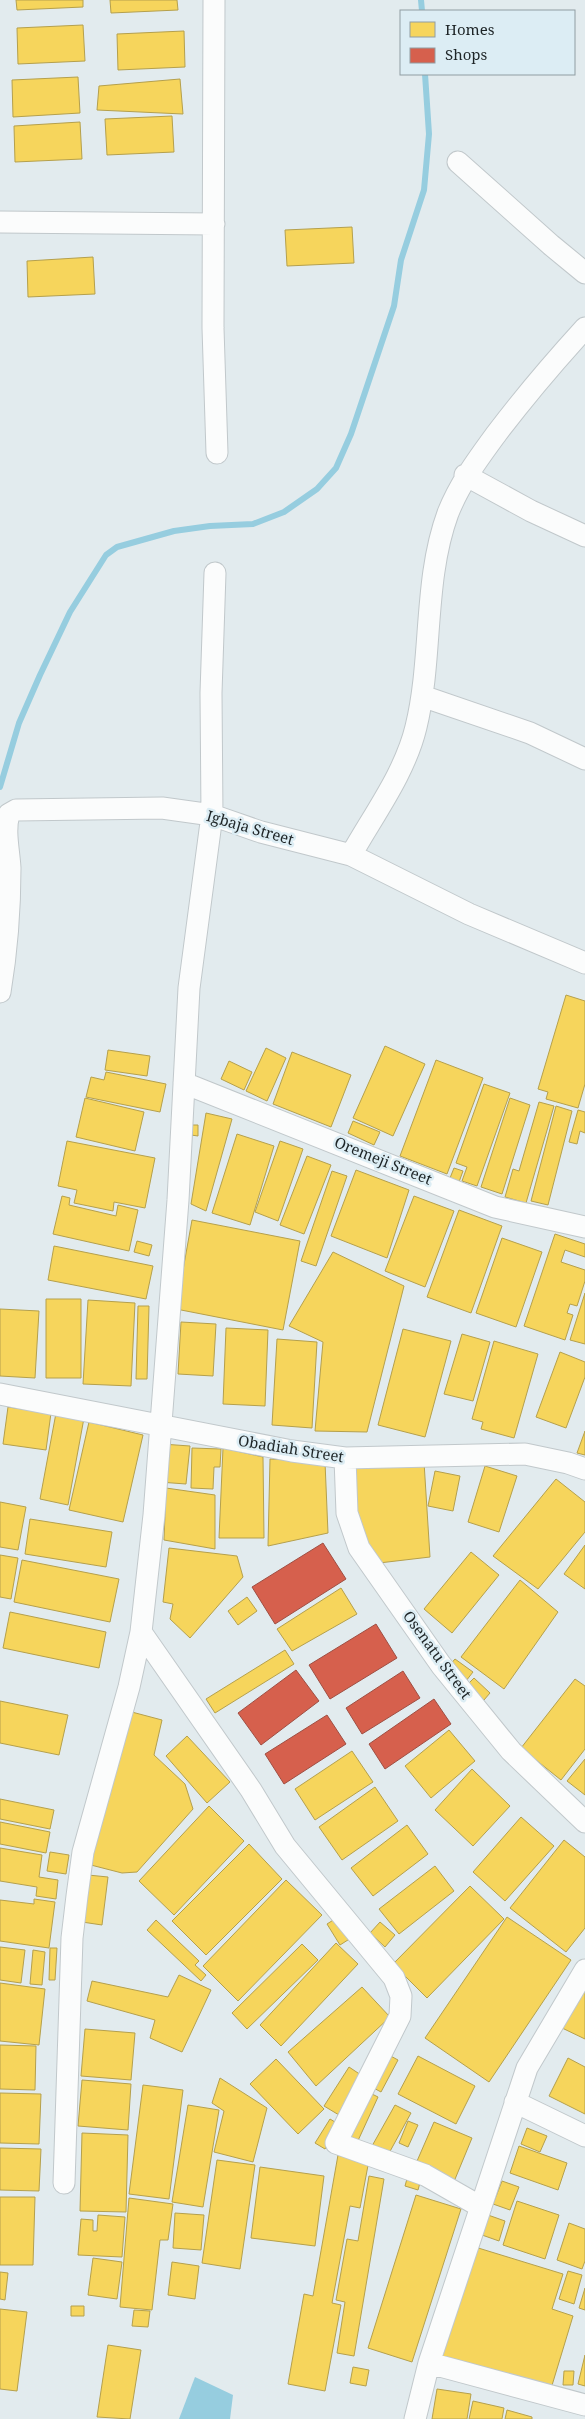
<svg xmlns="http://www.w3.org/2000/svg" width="585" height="2419" font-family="'Noto Serif',serif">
<rect width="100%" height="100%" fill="#e2ebee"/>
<path fill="#96cddf" d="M195,2377L233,2395L230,2419H179Z"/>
<path fill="#f6d55c" stroke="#b5a04c" d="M16,0H83V7L17,10Z
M110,0H177L178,10L111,13Z
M83,25L85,61L18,64L17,28Z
M184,31L185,67L118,70L117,34Z
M78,77L80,113L13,117L12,80Z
M180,79L183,114L97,110L99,86Z
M172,116L174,152L107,155L105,119Z
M80,122L82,159L15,162L14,126Z
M352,227L354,263L287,266L285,230Z
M93,257L95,294L28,297L27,261Z
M566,995L585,1001V1084L578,1108L546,1099L548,1092L538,1089Z
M385,1046L425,1064L393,1136L353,1118Z
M266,1048L286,1058L267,1101L246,1091Z
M108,1050L150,1056L147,1076L105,1070Z
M292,1052L351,1075L331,1127L273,1104Z
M436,1060L483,1078L447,1174L400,1156Z
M229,1061L252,1072L244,1090L221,1079Z
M106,1072L166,1084L160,1112L86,1097L91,1077L104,1080Z
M484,1084L510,1093L477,1186L462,1181L467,1167L456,1163Z
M85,1098L144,1112L135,1151L76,1137Z
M510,1098L530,1105L502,1194L481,1187Z
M539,1102L554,1106L526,1203L505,1197L513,1169L519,1171Z
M556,1106L572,1111L548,1205L531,1201Z
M578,1110L585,1112V1133L580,1131L577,1144L569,1142Z
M206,1113L232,1119L206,1211L191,1204Z
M353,1121L380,1132L374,1145L348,1133Z
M192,1125H198V1136L191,1135Z
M237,1134L274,1146L250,1225L212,1213Z
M67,1141L155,1158L145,1208L114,1202L113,1211L74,1203L77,1190L58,1186Z
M280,1141L303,1149L278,1221L255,1212Z
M307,1156L331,1165L304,1234L280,1225Z
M454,1168L463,1171L459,1182L450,1178Z
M356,1170L409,1190L387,1258L331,1236Z
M332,1171L347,1176L316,1266L301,1261Z
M62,1196L70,1198L69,1205L116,1216L118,1205L138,1210L129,1251L53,1234Z
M414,1196L454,1211L425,1287L385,1271Z
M459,1210L502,1226L471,1313L427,1297Z
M192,1220L300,1241L283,1330L176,1309Z
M555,1234L585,1244V1257L565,1250L561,1262L585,1270V1281L577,1306L570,1304L567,1313L573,1315L565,1340L524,1326Z
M502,1238L542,1252L516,1327L476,1313Z
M137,1241L152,1245L149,1256L134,1252Z
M54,1246L153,1266L146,1299L48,1280Z
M333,1252L404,1286L367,1432L315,1431L323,1342L289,1326Z
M585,1293V1344L570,1340Z
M46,1299H81V1378H46Z
M88,1300L135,1303L131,1386L83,1384Z
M138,1306H149L147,1379H136Z
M0,1309L39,1311L35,1378L0,1376Z
M181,1322L216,1324L213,1376L178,1374Z
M226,1328L268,1330L265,1406L223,1404Z
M403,1329L451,1341L425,1437L378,1425Z
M462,1334L490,1342L473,1401L444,1394Z
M277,1339L317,1342L312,1428L272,1425Z
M494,1341L538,1354L514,1438L481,1429L483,1422L472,1419Z
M560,1352L585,1362V1377L566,1428L536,1417Z
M8,1407L51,1413L46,1450L3,1444Z
M56,1413L84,1418L68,1505L40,1499Z
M89,1422L143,1435L123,1522L69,1510Z
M585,1431V1455L577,1453Z
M162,1444L190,1446L186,1484L159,1482Z
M192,1448L221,1449L220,1467H214L213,1489L191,1488Z
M223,1448L263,1457L264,1538H219Z
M270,1459L325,1462L328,1533L268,1546Z
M424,1462L430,1557L379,1563L354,1523L352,1466Z
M485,1466L517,1476L499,1532L468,1522Z
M435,1471L460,1476L453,1511L428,1506Z
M556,1479L585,1502V1532L538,1589L493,1556Z
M166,1488L215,1495V1549L164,1540Z
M0,1502L26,1507L18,1550L0,1547Z
M30,1519L112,1532L106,1567L25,1554Z
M585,1545V1589L564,1574Z
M169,1548L237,1556L243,1577L190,1638L170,1619L173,1604L163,1602Z
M471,1552L499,1575L452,1633L424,1609Z
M0,1555L18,1558L11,1599L0,1597Z
M22,1560L119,1579L110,1622L14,1602Z
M520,1580L558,1612L504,1689L461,1657Z
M341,1588L357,1614L292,1651L277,1629Z
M247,1597L257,1611L238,1625L228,1611Z
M10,1612L106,1632L99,1668L3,1648Z
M285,1650L294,1664L215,1713L206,1699Z
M455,1659L473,1672L466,1681L448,1667Z
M474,1678L490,1693L484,1700L467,1685Z
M575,1679L585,1686V1749L561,1780L521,1748Z
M0,1701L68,1715L59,1755L0,1743Z
M128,1711L162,1720L154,1755L185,1784L193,1809L137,1872L122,1873L87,1864Z
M449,1730L475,1761L431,1798L405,1766Z
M187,1736L230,1782L207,1803L166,1756Z
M352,1751L373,1782L315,1820L295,1789Z
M585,1759V1795L567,1781Z
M472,1769L510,1806L473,1846L435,1810Z
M375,1787L398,1821L342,1860L319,1827Z
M0,1799L54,1810L50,1829L0,1819Z
M209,1806L244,1841L174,1915L139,1881Z
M521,1817L554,1846L505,1901L473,1872Z
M0,1822L50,1832L46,1853L0,1844Z
M407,1825L428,1854L373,1896L351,1868Z
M564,1840L585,1857V1928L566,1952L510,1908Z
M249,1844L282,1879L206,1955L172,1921Z
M0,1848L42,1855L39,1877L58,1880L56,1899L36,1896L37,1887L0,1881Z
M50,1852L69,1855L66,1874L47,1871Z
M435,1866L454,1891L399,1934L379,1909Z
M88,1875L108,1877L102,1925L82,1922Z
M286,1880L322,1915L238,2001L203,1966Z
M470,1886L504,1919L427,1998L393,1964Z
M34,1899L55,1902L49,1948L0,1941V1900L34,1904Z
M338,1917L351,1938L340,1945L327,1924Z
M507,1917L571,1960L489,2082L425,2038Z
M156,1920L199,1961L195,1965L206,1975L201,1981L147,1930Z
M380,1922L395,1935L385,1947L370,1933Z
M336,1943L358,1964L281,2046L260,2025Z
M302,1944L318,1960L247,2029L232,2013Z
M0,1947L25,1950L21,1983L0,1980Z
M50,1948H57L55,1980H49Z
M33,1950L45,1952L42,1985L30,1984Z
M179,1975L211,1990L182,2052L150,2038L155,2020L87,2001L92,1981L168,1997Z
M0,1983L45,1989L39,2045L0,2041Z
M362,1987L390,2017L316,2086L288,2052Z
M579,1989L585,1991V2039L560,2027Z
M85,2029L135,2033L131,2080L81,2076Z
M0,2045L36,2046L35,2090L0,2089Z
M387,2054L398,2060L381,2092L370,2086Z
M418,2056L475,2086L456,2124L398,2094Z
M568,2058L585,2067V2114L549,2096Z
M276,2059L324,2109L298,2134L250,2084Z
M349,2067L364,2077L339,2115L324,2106Z
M220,2078L267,2108L253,2162L214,2152L224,2111L212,2103Z
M82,2080L131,2084L128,2130L78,2126Z
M143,2085L183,2090L169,2199L129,2194Z
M368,2092L378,2097L356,2145L346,2141Z
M0,2093L41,2094L39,2144L0,2143Z
M188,2105L219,2110L203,2207L172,2202Z
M395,2105L411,2113L388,2155L372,2146Z
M330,2119L340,2125L325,2149L315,2143Z
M408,2121L418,2125L408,2147L399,2143Z
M434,2122L472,2138L453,2184L414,2168Z
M527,2128L547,2136L540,2152L521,2144Z
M82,2133L128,2135L126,2212L80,2211Z
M519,2146L567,2163L558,2190L510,2173Z
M0,2148L41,2149L39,2191L0,2190Z
M338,2155L369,2160L360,2208L350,2206L332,2303L341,2305L325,2391L288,2384L304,2294L313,2296Z
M217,2160L255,2165L240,2269L202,2263Z
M260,2167L324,2176L315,2246L251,2238Z
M408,2175L421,2179L418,2190L405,2186Z
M369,2176L384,2179L354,2356L337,2353L345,2302L336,2300L347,2239L358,2241Z
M502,2181L519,2187L510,2210L493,2204Z
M416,2195L461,2209L412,2362L368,2348Z
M0,2197H35L33,2265H0Z
M129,2198L173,2204L168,2240H160L152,2310L120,2307Z
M517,2201L559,2215L545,2259L503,2245Z
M175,2213L204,2215L201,2250L173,2248Z
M98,2215L125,2217L122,2257L78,2255L81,2219L93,2220V2231H97Z
M488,2215L505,2221L499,2241L482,2235Z
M569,2223L585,2229V2261L582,2269L557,2260Z
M475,2247L563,2274L552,2309L573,2316L550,2392L441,2359Z
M93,2258L122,2262L117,2299L88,2295Z
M172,2262L199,2266L195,2299L168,2295Z
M568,2271L582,2275L574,2304L559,2299Z
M0,2272L8,2273L5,2300L0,2299Z
M585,2288V2310L579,2308Z
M71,2306H84V2316H71Z
M0,2309L27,2312L17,2391L0,2389Z
M134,2310L150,2311L148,2327L132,2326Z
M108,2345L141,2350L130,2419L97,2417Z
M585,2355V2386L578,2384Z
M353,2367L369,2370L366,2386L350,2383Z
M564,2371H574L573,2385H563Z
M437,2389L471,2394L467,2419H432Z
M473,2401L504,2408L502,2419H469Z
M507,2410L532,2417V2419H505Z"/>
<path fill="#d6604d" stroke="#9f4e42" d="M323,1543L346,1579L275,1624L252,1587Z
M376,1624L397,1658L330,1699L309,1665Z
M296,1670L319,1701L261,1745L238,1713Z
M403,1671L420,1698L362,1734L346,1708Z
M434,1699L451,1724L385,1769L369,1744Z
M327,1715L346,1744L284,1784L265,1754Z"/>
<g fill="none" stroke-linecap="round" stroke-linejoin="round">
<path stroke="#96cddf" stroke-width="6" d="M421,0L422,11
M0,787L19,723L40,675L70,612L106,555L117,547L174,531L210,526L253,524L284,512L317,489L336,468L351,434L394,306L401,260L424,190L429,134L425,74"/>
<defs>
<path id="minor" d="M214,0L213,328L217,453
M458,162L551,245L585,273
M0,222L214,224
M465,475L531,511L585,536
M422,696L530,733L585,759
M351,855C374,814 405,773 416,727C433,657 423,581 448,513C460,483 478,459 497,433C525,396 554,362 585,328
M0,992C7,950 10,910 10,868C9,850 4,831 9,814L16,810L162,808L212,815L261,832L351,855L469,914L585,963
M184,1083L495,1207L585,1227
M0,1394L292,1451L345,1458L525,1454L568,1463L585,1469
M345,1458L347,1513L359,1548L441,1665L511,1751L585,1822
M141,1632L251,1790L285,1846L394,1978L401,1996L400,2016L336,2143L425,2175L481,2207
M515,2102L585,2136
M64,2183L72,1938L77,1896L83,1852L129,1687L141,1632L154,1515L178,1200L189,988L212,815L211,693L215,573
M429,2363L585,2405
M415,2419L429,2363L527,2068L585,1970"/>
</defs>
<use href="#minor" stroke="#c1c8cb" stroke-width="23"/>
<use href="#minor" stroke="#fbfcfc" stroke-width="21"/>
</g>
<g text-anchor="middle" stroke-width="5" stroke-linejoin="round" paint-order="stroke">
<g font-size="15" fill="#1e2527" stroke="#dcedf4">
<text transform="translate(250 828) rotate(16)" y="5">Igbaja Street</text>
<text transform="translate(383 1161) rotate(22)" y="5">Oremeji Street</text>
<text transform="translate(291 1449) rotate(9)" y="5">Obadiah Street</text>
<text transform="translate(437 1655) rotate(54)" y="5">Osenatu Street</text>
</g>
</g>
<rect x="400" y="10" width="175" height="65" fill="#dcedf4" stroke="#909da2"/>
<rect x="410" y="22" width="25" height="15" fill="#f6d55c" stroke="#909da2"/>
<text x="445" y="35" font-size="15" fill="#1e2527">Homes</text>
<rect x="410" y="48" width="25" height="15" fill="#d6604d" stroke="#909da2"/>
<text x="445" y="60" font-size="15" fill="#1e2527">Shops</text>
</svg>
